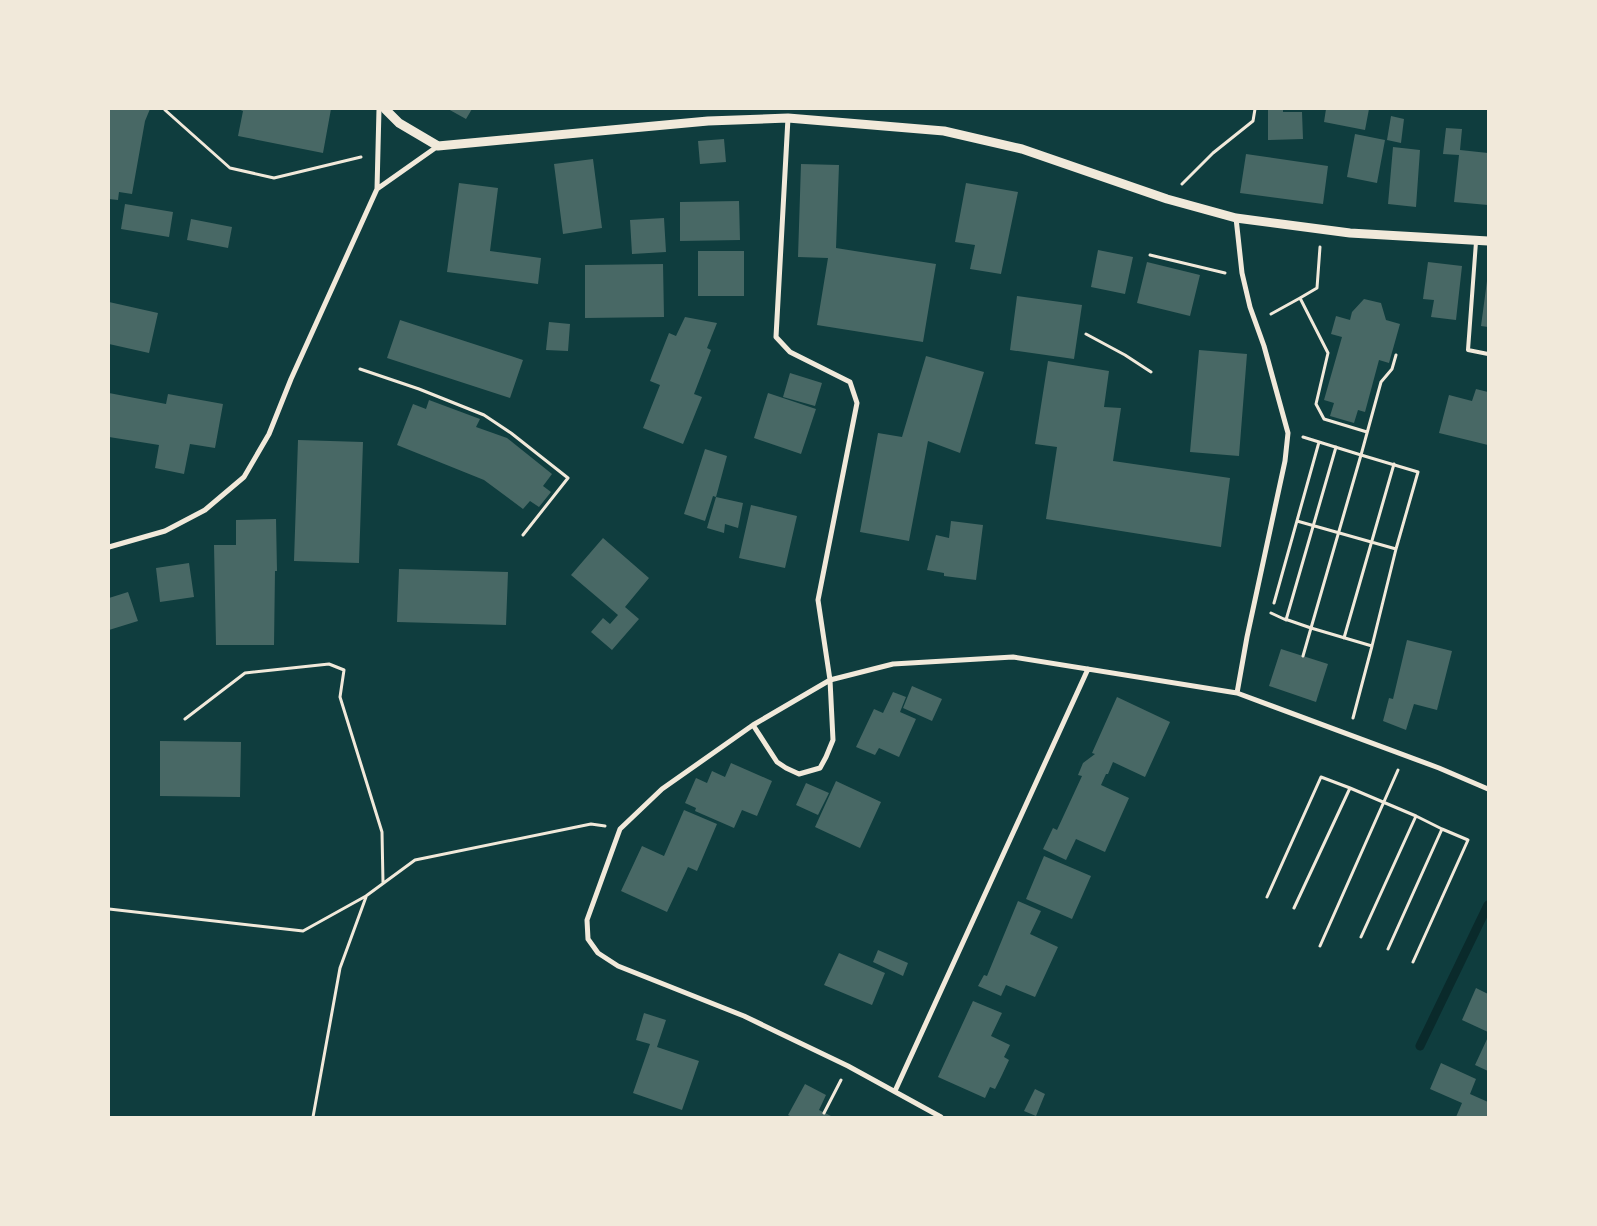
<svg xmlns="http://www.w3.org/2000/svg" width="1597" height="1226" font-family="'IBM Plex Sans',sans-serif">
<rect width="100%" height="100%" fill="#0f3d3e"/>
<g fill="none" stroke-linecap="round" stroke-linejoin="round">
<path stroke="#0a2a2b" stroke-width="9" d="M1420,1046L1488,905"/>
</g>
<path fill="#486865" d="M109,109H150L145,121L132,194L119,192L118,200L109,199Z
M238,109H331L323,153L238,136L243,111Z
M448,109H472L466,119Z
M1268,109H1283V112H1302L1303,139L1268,140Z
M1326,109H1369L1365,130L1324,122Z
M1391,116L1404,119L1401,143L1387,140Z
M1446,128L1462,129L1460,150L1488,153V205L1454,202L1459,155L1443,154Z
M1355,134L1385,140L1377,183L1347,177Z
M724,139L726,162L700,164L698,141Z
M1393,147L1420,150L1416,207L1388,204Z
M1246,154L1328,166L1323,204L1240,193Z
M593,159L602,228L563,234L554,164Z
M801,164L839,165L836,248L936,264L923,342L817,325L828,258L798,257Z
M459,183L498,188L490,251L541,258L538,284L447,272Z
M966,183L1018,192L1001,274L970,269L975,245L955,242Z
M739,201L740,240L680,241V202Z
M125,204L173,212L169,237L121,229Z
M664,218L666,252L632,254L630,220Z
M191,219L232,227L228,248L187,240Z
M1098,250L1133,257L1125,294L1091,287Z
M698,251H744V296H698Z
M1147,262L1200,275L1190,316L1137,303Z
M1428,262L1462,266L1456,320L1431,317L1434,300L1423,299Z
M663,264L664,317L585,318V265Z
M1487,281H1488V327L1481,326Z
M1017,296L1082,305L1074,359L1010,350Z
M1364,299L1381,303L1386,320L1400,324L1389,363L1379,360L1365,412L1358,410L1354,423L1330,416L1334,403L1324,400L1342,337L1331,334L1336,316L1350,320L1352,312Z
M109,302L158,313L149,353L109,344Z
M685,317L717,323L707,348L711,350L694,394L702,397L683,444L643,428L660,385L650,381L669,333L676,336Z
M400,320L523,360L510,398L387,358Z
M549,322L570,324L568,351L546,350Z
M1199,350L1247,354L1239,456L1190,452Z
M926,356L984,372L960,453L928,441L909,541L860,532L878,433L902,437Z
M1048,361L1109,371L1104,407L1121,408L1113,461L1230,478L1221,547L1046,519L1057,447L1035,444Z
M790,373L822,383L815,406L783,397Z
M1476,389L1488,392V445L1439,433L1449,395L1472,401Z
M109,393L166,404L168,394L223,404L215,448L190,444L184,474L155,468L159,445L109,437Z
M768,393L816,409L801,454L754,438Z
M429,400L480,419L476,427L507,438L552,474L543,486L551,492L539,507L530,501L523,509L484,480L397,445L413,404L426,409Z
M298,440L363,442L359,563L294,561Z
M705,449L727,456L716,497L713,496L705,521L684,514Z
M716,497L743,503L738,528L725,524L724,533L707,528Z
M751,505L797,516L785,568L739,558Z
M276,519L277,571H275L274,645H216L214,545H236V520Z
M951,521L983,525L976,580L944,576V573L927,570L936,535L949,538Z
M603,538L649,578L625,607L639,619L612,650L591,632L603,618L610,624L618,615L571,575Z
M189,563L194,597L160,602L156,568Z
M399,569L508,572L506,625L397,622Z
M128,592L138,621L109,630V598Z
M1407,640L1452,651L1437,710L1414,704L1406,730L1383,721L1389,698L1393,699Z
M1281,649L1328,664L1316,702L1269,686Z
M912,686L942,699L932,721L903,708Z
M893,692L906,697L900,712L916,719L899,757L879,748L875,755L856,747L874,709L883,713Z
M1117,697L1170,722L1145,777L1113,762L1108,774H1106L1101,785L1129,798L1105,852L1076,839L1066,860L1043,849L1053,828L1057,830L1082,776L1078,775L1083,763L1095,754L1092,753Z
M160,741L241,742L240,797L160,796Z
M731,763L772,781L757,816L742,810L734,828L695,811L696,808L685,803L696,778L707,783L712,771L725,777Z
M836,781L881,802L860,848L815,827Z
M806,783L829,793L818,815L796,805Z
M684,810L717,824L697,871L688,867L667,912L621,891L642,846L664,856Z
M1044,856L1091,876L1072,919L1026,899Z
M1018,901L1041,911L1030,934L1058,947L1035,997L1006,985L1001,996L978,986L984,975L987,976Z
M878,950L908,963L903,976L873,962Z
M839,953L885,973L872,1005L824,985Z
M1476,988L1488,994V1032L1462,1020Z
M973,1001L1002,1013L991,1036L1010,1045L1004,1057L1009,1060L1002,1075L995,1089L990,1087L985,1098L938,1077Z
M644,1013L666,1020L657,1047L699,1061L682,1110L633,1093L650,1044L636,1040Z
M1488,1037V1071L1475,1065Z
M1441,1063L1476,1079L1470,1094L1488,1102V1117H1456L1462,1103L1430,1089Z
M805,1084L826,1095L819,1110L833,1117H792L788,1115Z
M1035,1089L1045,1094L1036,1116L1024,1111Z"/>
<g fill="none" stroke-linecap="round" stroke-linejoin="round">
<path stroke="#f1e9da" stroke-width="3" d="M165,110L230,168L274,178L361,157
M1182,184L1213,153L1253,121L1255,109
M1150,255L1225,273
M1300,298L1317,288L1320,247
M1271,314L1300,298L1328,353L1316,404L1324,419L1367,432
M1086,334L1125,355L1151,372
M360,369L419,389L484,415L511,433L568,478L523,535
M1303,437L1361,455L1311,628L1372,646L1396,549L1418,472L1361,455L1381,382L1392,369L1396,355
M1297,521L1396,549
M1274,603L1319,442
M1271,613L1286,620L1336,447
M1285,619L1311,628L1303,656
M1344,638L1394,464
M1353,718L1372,646
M185,719L245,673L329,664L344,670L340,697L382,832L383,883
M1267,897L1321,777L1350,788
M1294,908L1350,788L1416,816L1361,937
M109,909L303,931L366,896L415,860L591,824L605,826
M1320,946L1398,770
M1388,949L1442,829L1416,816
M1413,962L1468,840L1442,829
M824,1113L841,1080
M313,1117L340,968L366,897"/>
<path stroke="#f1e9da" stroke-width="4" d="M1476,242L1468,350L1488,354"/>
<path stroke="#f1e9da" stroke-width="5" d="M377,189L379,109
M1236,218L1242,273L1250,307L1264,346L1288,433L1285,461L1247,637L1237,693
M109,547L165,531L205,510L244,477L269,434L291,379L377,189L438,146
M753,725L777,762L786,768L799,774L820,768L826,757L833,740L830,680L818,600L857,403L850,382L790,352L776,337L788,118
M895,1091L1088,669
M941,1117L848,1066L744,1016L618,966L598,953L588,939L587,920L620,829L662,789L753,725L830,680L893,664L1013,657L1237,693L1439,768L1488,789"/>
<path stroke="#f1e9da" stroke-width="9" d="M385,109L399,123L438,146L708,121L788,118L944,131L1022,149L1167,199L1236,218L1350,233L1488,241"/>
</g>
<rect width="1597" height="1226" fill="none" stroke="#f1e9da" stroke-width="220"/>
</svg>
